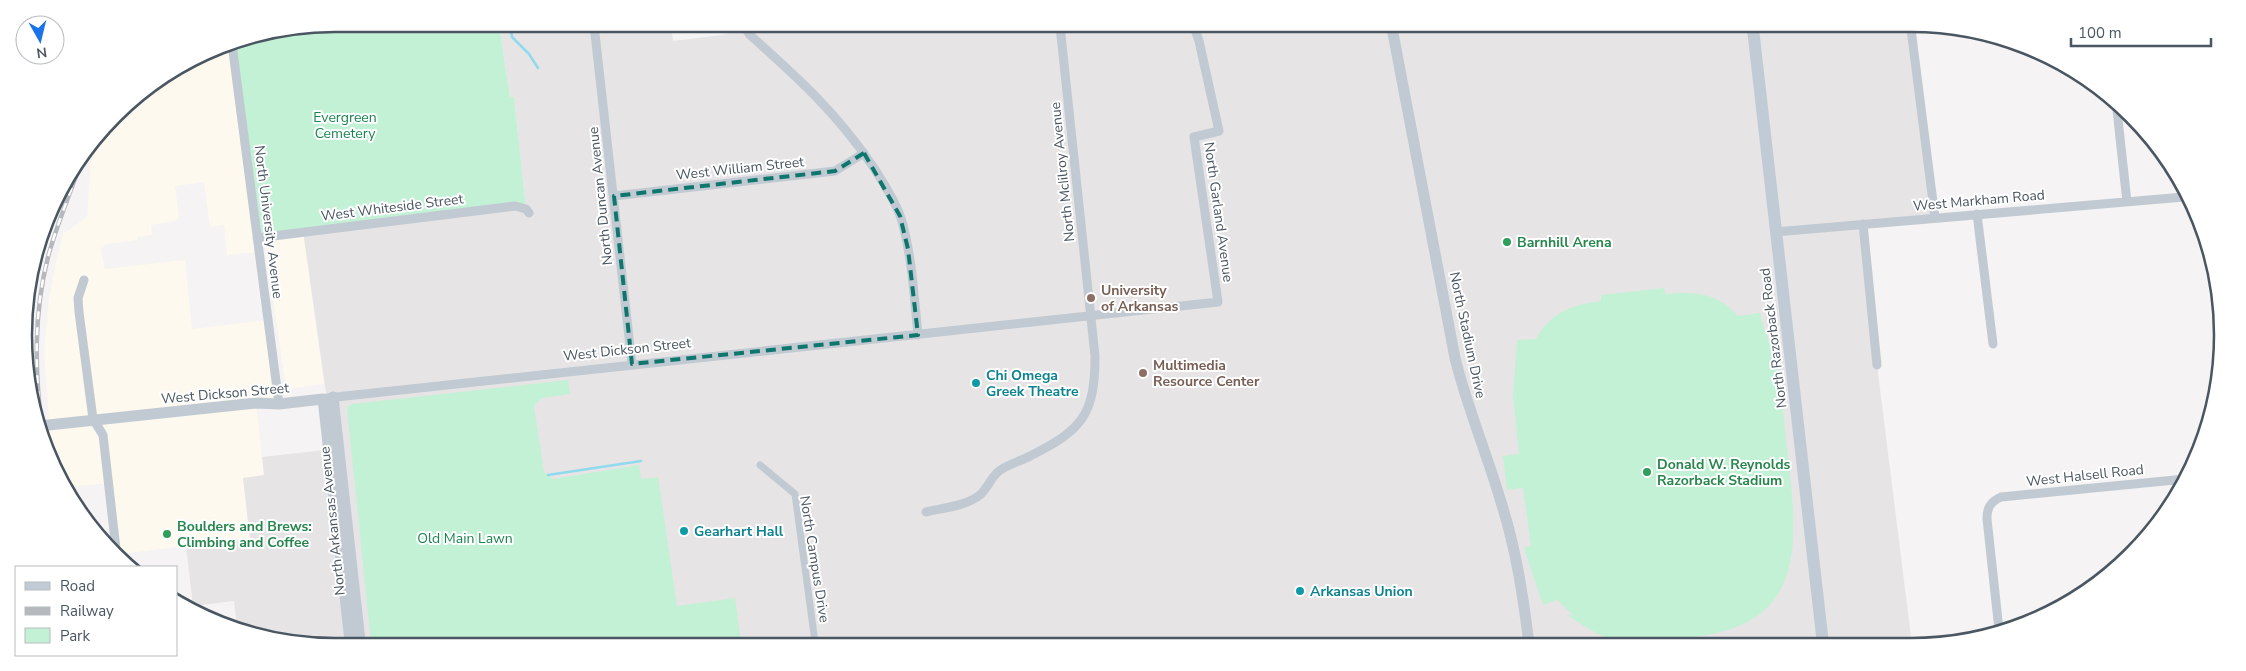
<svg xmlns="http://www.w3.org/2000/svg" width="2246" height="671" font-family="'Nunito Sans',sans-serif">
<rect width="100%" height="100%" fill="#f5f3f3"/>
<path fill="#fdf9ef" d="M232,44L259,252L227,255L224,225L210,227L204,182L175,186L179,217L176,221L151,225L152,235L137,237V240L106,244L101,249L105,269L185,260L192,329L267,320L279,404H256L264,475L243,478L250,538L121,554L116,549L108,483L69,487L51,450L44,351L49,299L56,262L63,234L87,217L91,161L97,144L130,101L216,47Z
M304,237L324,384L286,389L265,242Z"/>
<path fill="#e6e4e5" d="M499,24L671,25L673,41L722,35L744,29L743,25L1911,29L1935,218L1863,224L1877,365L1912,645L275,641L237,627L234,601L193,606L186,546L250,538L243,478L264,475L262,457L334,449L303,231L526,209L514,97H510Z"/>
<path fill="#c3f1d5" d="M336,24H499L510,97H514L526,209L257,238L232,44Z
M1664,288L1665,294C1693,291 1719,293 1738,316L1760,313C1763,331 1774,348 1777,367C1783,396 1784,427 1788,457C1798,545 1806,624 1694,637C1675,639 1654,643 1634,644C1610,644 1585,627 1566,614L1574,616L1557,600L1543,605L1524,548L1531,546L1523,488L1507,490L1503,456L1519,454L1513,396L1517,340L1536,339C1550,313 1573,304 1601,301V295Z
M568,380L570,394L542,398L534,406L544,472L553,479L639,465L641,479L658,477L677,606L735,598L741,642H371L347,408L352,404Z"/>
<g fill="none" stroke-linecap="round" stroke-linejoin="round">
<path stroke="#90daee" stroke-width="2.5" d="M510,24L512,37L529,54L538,68
M548,475L641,461"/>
<path stroke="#c1cad2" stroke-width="7" d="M760,465L795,494L815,642"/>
<path stroke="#c1cad2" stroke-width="9" d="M594,25L632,364
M743,25L750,35C798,78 838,114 874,168C884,184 895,200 901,218C912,255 914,296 918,335
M1911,29L1935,218
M232,44L279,404
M2117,110L2127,202
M614,196L835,171L864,153
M1977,214L1993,344
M1863,224L1877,365
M1776,232L2184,197
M257,238L515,206L526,209L529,213
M84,280L78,298L79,312L93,419L103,435L116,549
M327,398L1218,302L1194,137L1219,131L1199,41L1194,27
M926,512C943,508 966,506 980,495C988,488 991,477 999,471C1008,464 1021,461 1030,456C1082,430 1095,415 1095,356L1060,26
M1999,630L1987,519C1987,508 1990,502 2001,497L2185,479"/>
<path stroke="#c1cad2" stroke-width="11" d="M1392,28L1455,358C1467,407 1487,454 1501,502C1516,549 1523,595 1529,644
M333,397L360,641
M39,426L256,403L279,404L323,399L350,641"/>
<path stroke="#c1cbd6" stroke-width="12" d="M1753,29L1823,644"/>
<defs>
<path id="rail" d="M42,431C35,372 33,316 48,257C56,227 69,197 79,167"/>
</defs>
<use href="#rail" stroke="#b5b8bd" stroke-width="4.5"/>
<use href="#rail" stroke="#fff" stroke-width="2.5" stroke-dasharray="8" stroke-linecap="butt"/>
</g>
<path fill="none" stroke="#0f766e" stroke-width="4" stroke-dasharray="10 6" stroke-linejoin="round" d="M864,153L900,216L908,249L918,335L632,364L614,196L835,171Z"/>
<g fill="#2e9e5b" stroke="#fff" stroke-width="2">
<circle cx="1507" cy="242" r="5"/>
<circle cx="1647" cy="472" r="5"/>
<circle cx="167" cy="534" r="5"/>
</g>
<g fill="#8d6e63" stroke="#fff" stroke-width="2">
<circle cx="1091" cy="298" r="5"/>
<circle cx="1143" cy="373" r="5"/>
</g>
<g fill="#0f9aa8" stroke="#fff" stroke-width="2">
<circle cx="976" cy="383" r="5"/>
<circle cx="684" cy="531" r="5"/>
<circle cx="1300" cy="591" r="5"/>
</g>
<g text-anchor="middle" stroke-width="4" stroke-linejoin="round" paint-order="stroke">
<g font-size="14" fill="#17864f" stroke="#fff">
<text x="345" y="122">Evergreen<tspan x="345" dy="16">Cemetery</tspan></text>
<text x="465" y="543">Old Main Lawn</text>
</g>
<g font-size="14" fill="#4a5661" stroke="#fff">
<text transform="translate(740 168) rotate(-6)" y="5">West William Street</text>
<text transform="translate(1062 172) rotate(-96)" y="5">North McIilroy Avenue</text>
<text transform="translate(600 196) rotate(-96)" y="5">North Duncan Avenue</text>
<text transform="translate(1979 200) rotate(-5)" y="5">West Markham Road</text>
<text transform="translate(392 207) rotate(-7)" y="5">West Whiteside Street</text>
<text transform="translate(1219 212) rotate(82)" y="5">North Garland Avenue</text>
<text transform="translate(269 222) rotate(83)" y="5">North University Avenue</text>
<text transform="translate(1468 335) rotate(78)" y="5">North Stadium Drive</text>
<text transform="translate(1773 338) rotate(-97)" y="5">North Razorback Road</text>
<text transform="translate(627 349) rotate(-6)" y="5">West Dickson Street</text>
<text transform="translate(225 393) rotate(-5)" y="5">West Dickson Street</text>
<text transform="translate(2085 475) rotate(-6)" y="5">West Halsell Road</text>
<text transform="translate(332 521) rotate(-96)" y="5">North Arkansas Avenue</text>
<text transform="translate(815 559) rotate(81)" y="5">North Campus Drive</text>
</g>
<g font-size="14" font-weight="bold" fill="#27864d" stroke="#fff" text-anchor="start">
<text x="1517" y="247">Barnhill Arena</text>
<text x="1657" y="469">Donald W. Reynolds<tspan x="1657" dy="16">Razorback Stadium</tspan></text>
<text x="177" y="531">Boulders and Brews:<tspan x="177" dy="16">Climbing and Coffee</tspan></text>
</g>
<g font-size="14" font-weight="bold" fill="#785e54" stroke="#fff" text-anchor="start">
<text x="1101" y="295">University<tspan x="1101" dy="16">of Arkansas</tspan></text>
<text x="1153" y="370">Multimedia<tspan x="1153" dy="16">Resource Center</tspan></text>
</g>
<g font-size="14" font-weight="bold" fill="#0d838f" stroke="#fff" text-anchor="start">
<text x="986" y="380">Chi Omega<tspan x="986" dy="16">Greek Theatre</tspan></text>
<text x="694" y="536">Gearhart Hall</text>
<text x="1310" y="596">Arkansas Union</text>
</g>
</g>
<path d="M0 0H2246V671H0ZM335 32H1911A303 303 0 0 1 2214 335V335A303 303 0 0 1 1911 638H335A303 303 0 0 1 32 335V335A303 303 0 0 1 335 32Z" fill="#fff" fill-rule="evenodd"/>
<path fill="none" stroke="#4a5661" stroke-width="2.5" d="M335 32H1911A303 303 0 0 1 2214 335V335A303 303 0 0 1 1911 638H335A303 303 0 0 1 32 335V335A303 303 0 0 1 335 32Z"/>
<rect x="15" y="566" width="162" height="90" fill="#ffffff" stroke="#b7bbc0"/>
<rect x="25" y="582" width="25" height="8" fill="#c1cbd6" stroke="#b7bbc0"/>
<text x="60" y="591" font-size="15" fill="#4a5661">Road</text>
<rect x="25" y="607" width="25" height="8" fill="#b5b8bd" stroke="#b7bbc0"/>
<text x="60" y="616" font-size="15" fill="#4a5661">Railway</text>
<rect x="25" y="628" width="25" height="15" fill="#c3f1d5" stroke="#b7bbc0"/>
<text x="60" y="641" font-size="15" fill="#4a5661">Park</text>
<g transform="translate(40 40) rotate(172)"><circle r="24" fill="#ffffff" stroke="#b7bbc0"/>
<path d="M0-4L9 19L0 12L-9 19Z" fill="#1a73e8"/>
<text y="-8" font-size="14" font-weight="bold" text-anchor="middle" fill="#4a5661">N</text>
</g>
<path d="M2071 38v8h140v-8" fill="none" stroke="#4a5661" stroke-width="2.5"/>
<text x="2078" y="38" font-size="15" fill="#4a5661" stroke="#ffffff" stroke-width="4" paint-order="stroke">100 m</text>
</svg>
